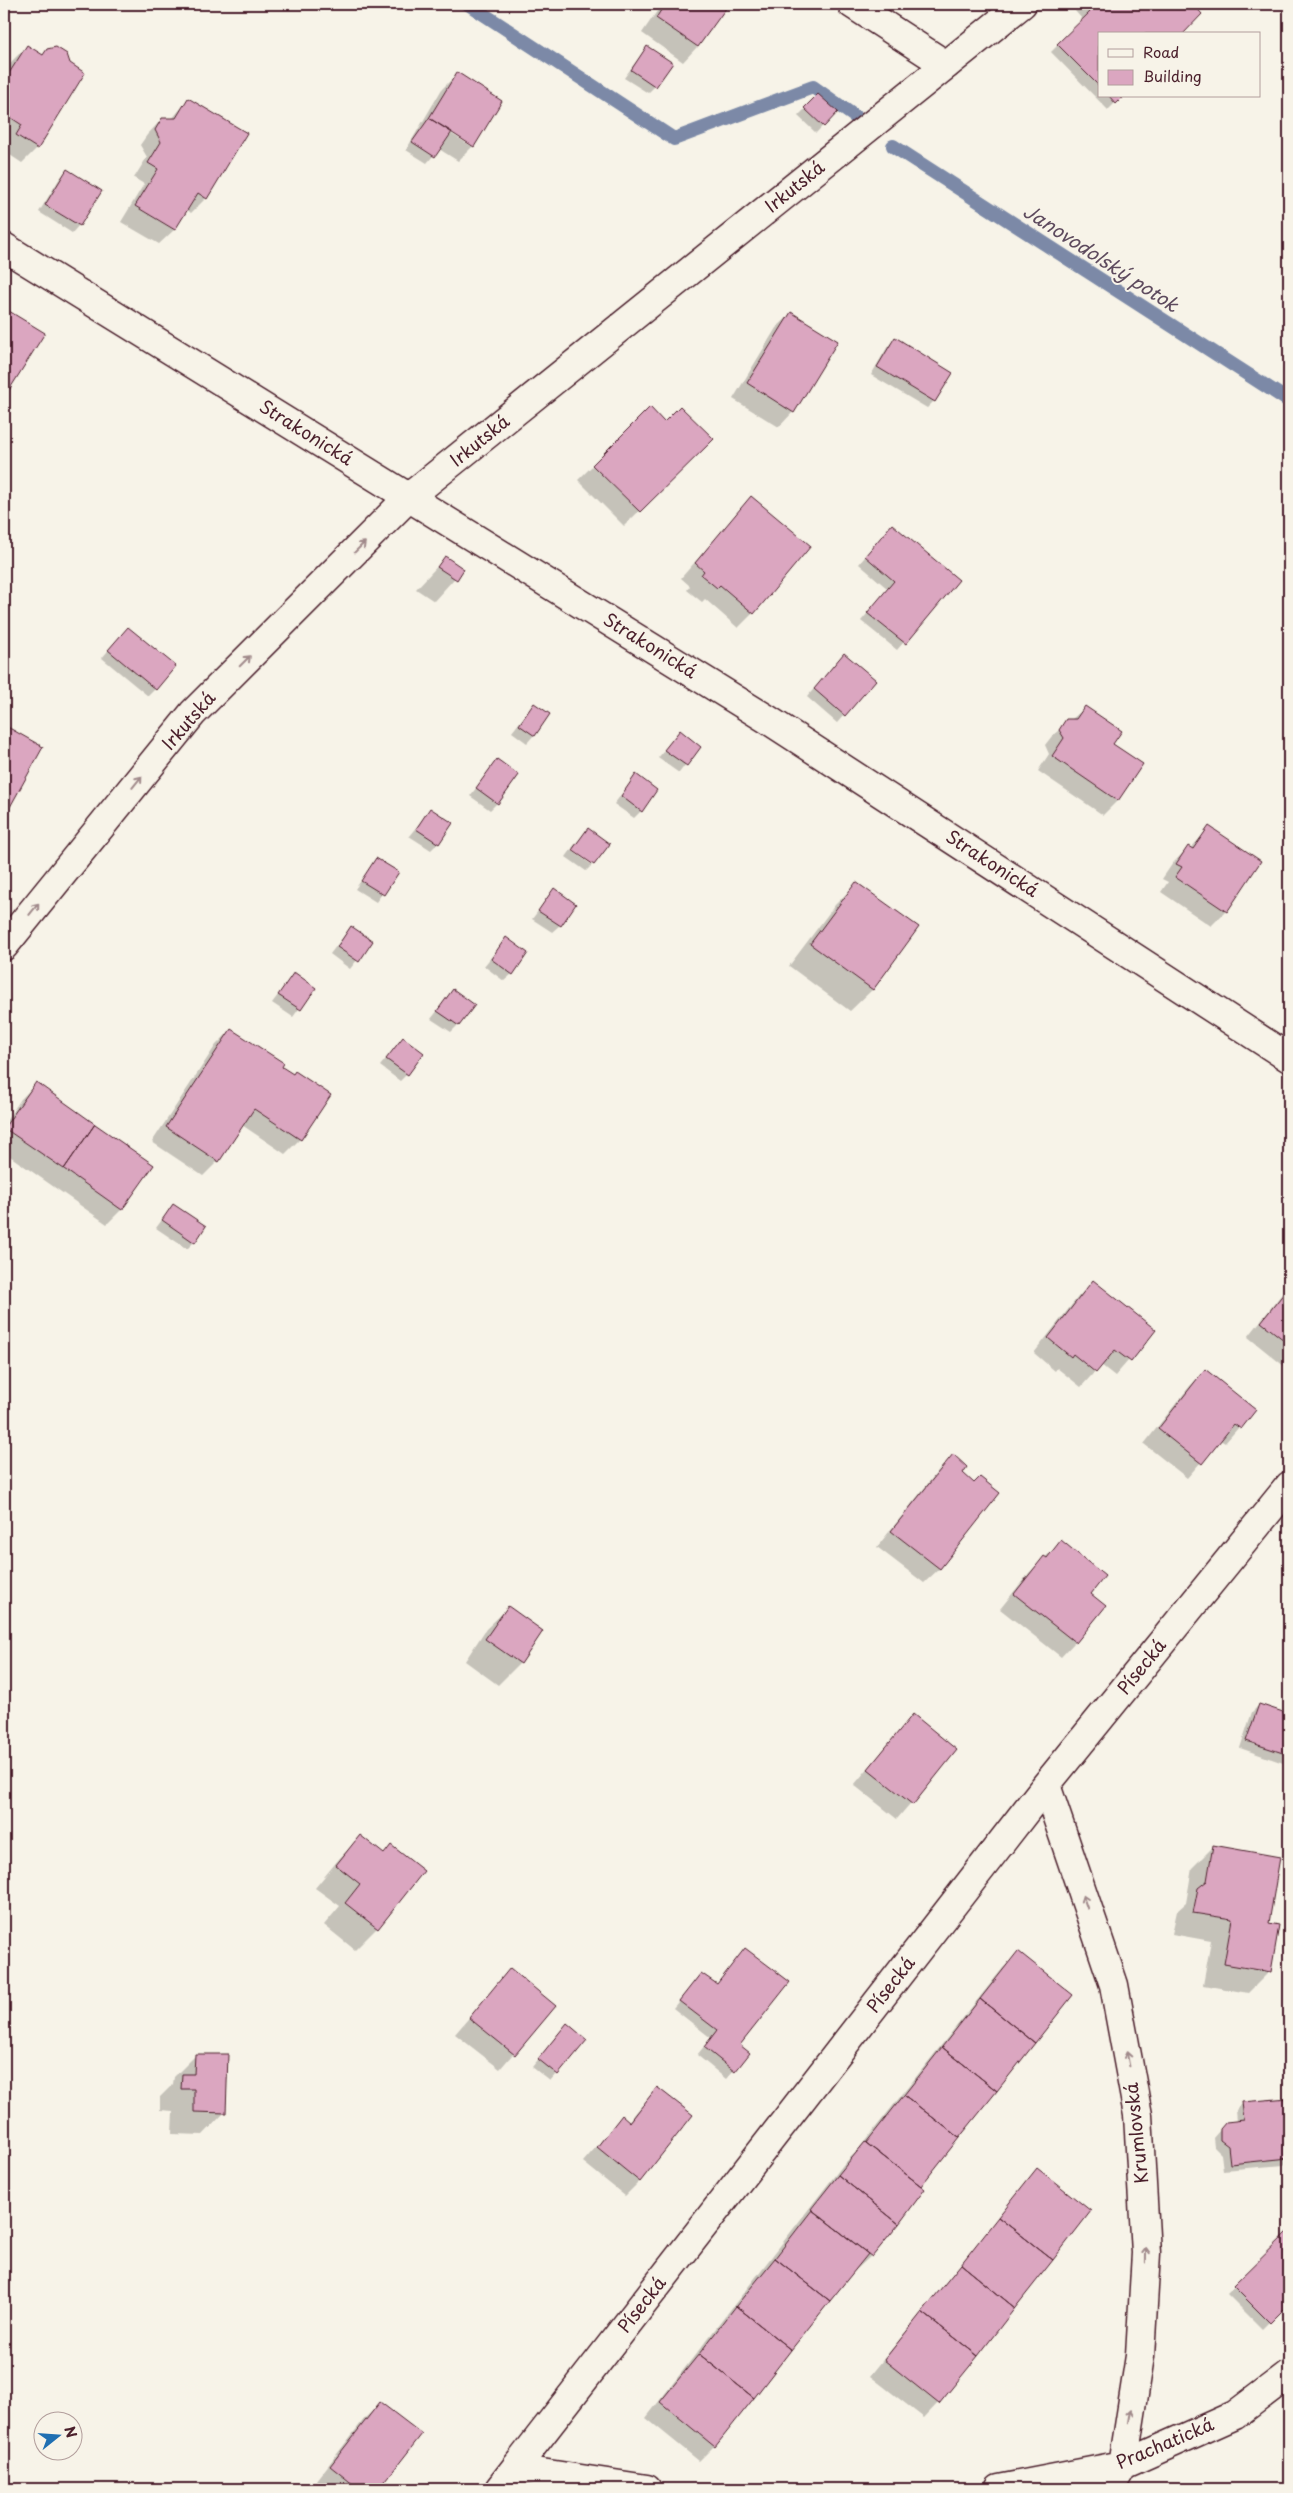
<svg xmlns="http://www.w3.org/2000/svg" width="1293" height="2493" font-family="'Playpen Sans',sans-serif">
<rect width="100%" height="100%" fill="#f7f3e8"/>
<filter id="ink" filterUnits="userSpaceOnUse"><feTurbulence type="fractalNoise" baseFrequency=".02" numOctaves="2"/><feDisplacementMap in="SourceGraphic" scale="10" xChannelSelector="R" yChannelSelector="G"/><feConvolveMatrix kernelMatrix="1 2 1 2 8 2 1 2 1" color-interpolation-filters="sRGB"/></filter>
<g filter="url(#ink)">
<path fill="#0003" fill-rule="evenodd" d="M662,4H727L697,47L683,62L642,33Z
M1082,4H1191L1201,14L1099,34V96H1122L1108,110L1051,52L1083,20L1075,11Z
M27,46L42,56L47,50L37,148L22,163L4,151L8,140L4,137V74L12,61Z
M647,47L655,86L648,93L624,78Z
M457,74L473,146L458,161L439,149L427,163L406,150L442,89ZM452,131L471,143V146L450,133Z
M818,96L836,112L816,133L798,116Z
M189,99L206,198L191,213L186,209L174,230L159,244L121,222L144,184L134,178L147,157L140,145L147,135L162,119L171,120Z
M67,171L100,191L79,225L72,233L39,212L60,178Z
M4,309L43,334L4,396Z
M791,314L793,412L779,427L733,399L776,328Z
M895,339L934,401L927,408L871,375L888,346Z
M650,409L664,423L712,439L624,526L578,480Z
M751,498L753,613L738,628L705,599L702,602L687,590L690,586L681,578Z
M885,533L957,580L897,650L861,621L888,589L859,564Z
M445,558L462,570L434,601L416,589Z
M121,635L155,689L148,696L102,658Z
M837,661L874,680L837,723L807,697Z
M534,704V735L527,743L512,732Z
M1085,708L1111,745L1118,800L1103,815L1038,771L1049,754L1045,745L1052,736Z
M4,727L41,747L9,807L4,812Z
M680,731L699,747L679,773L658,758Z
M497,761V803L490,810L470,796Z
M636,776L641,811L634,818L614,804Z
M431,809L438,843L431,850L409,836Z
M1209,828L1226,911L1211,926L1161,892L1168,882L1162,879L1173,863L1188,848L1190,849Z
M588,829L594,863L572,848Z
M571,850L592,865L586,871L566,857Z
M377,859L397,873L376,902L355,889Z
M856,884L917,927L872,990L850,1011L789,966L835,905Z
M554,890L560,925L552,932L532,919Z
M351,927L371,942L350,969L330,954Z
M506,939L512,974L504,981L484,966Z
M294,974L314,988L293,1017L272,1003Z
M453,991L458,1025L451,1032L431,1019Z
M231,1030L280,1067L330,1095L300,1139L285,1154L242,1125L218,1161L203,1176L152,1142L216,1045Z
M403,1038L407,1074L400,1081L380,1066Z
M36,1084L153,1165L121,1210L107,1224L4,1152V1124L21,1099Z
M173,1205L194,1242L187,1249L156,1228Z
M1093,1282L1154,1331L1115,1376L1101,1365L1081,1387L1057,1368L1055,1371L1034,1353L1078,1297Z
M1289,1285V1370L1248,1337Z
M1205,1371L1254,1410L1225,1443L1220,1440L1187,1478L1144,1444L1190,1386Z
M953,1456L961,1473L974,1484L998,1493L939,1569L924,1583L877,1547L938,1471Z
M1061,1542L1089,1594L1075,1642L1061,1657L1000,1609L1029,1573Z
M508,1608L520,1663L498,1685L465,1661L486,1629Z
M1259,1705L1289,1715V1765L1240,1748L1252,1712Z
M913,1715L956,1750L897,1819L854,1785Z
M360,1837L383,1855L391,1846L377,1928L355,1950L324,1925L340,1906L315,1888L339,1859Z
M1213,1847L1267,1924L1270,1971L1248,1993L1203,1985L1211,1941L1172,1934L1177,1911L1186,1903L1192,1868Z
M746,1949L739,2046L749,2053L726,2079L697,2055L711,2038L673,2008L701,1974L716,1985Z
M1018,1953L919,2186L871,2256L848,2277L714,2446L699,2461L646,2418L843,2165L857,2151L1003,1968Z
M510,1970L554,2006L500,2069L455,2034Z
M567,2025L585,2040L550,2081L532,2067Z
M196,2055L224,2113L203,2135L172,2134L173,2111L160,2110V2097L173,2084L174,2077Z
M657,2088L640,2181L625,2196L583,2162L622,2117L628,2122Z
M1287,2099L1289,2160L1284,2165L1223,2170L1221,2154L1214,2147L1213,2138L1226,2123L1237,2122L1236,2110L1243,2103Z
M1037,2170L938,2403L924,2418L870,2376Z
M1289,2233V2302L1262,2329L1227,2294Z
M380,2404L420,2434L377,2489H326L316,2481L365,2418Z"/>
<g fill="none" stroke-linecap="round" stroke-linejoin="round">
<path stroke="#7b89a7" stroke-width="14" d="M468,4L674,139L813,87L857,118
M893,146L1289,401"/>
</g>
<path fill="#dba6c0" stroke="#4a1f2b" d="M665,4H729L698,47L656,18Z
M1083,4H1193L1202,14L1183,34H1099V86L1057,44L1090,12Z
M27,45L43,55L47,49L56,47L67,54L70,63L85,73L38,149L16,135L22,125L4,113V81Z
M647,46L673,63L656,87L631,70Z
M457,72L502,101L474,147L429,118Z
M818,94L838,112L824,127L804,108Z
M1109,96H1124L1116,104Z
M188,98L247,133L207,199L198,193L175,230L135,206L158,169L148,163L161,142L155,130L162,118H176Z
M429,118L452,132L435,157L412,142Z
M67,169L102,191L80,226L45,205Z
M4,308L45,333L4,398Z
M791,312L838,341L794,413L747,383Z
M895,337L953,373L935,402L877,367Z
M680,406L714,439L640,512L592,465L650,407L664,422Z
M751,496L811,546L754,614L720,585L717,588L701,575L704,571L695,563Z
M892,524L959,580L906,644L867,613L894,581L865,556Z
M445,556L464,569L457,580L437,567Z
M128,627L176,666L156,690L108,650Z
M844,653L876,680L845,716L814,689Z
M534,703L550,714L535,736L519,725Z
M1085,706L1122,731L1113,744L1143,764L1118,801L1052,756L1064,738L1059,730L1066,719H1076Z
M4,725L43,747L10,807L4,804Z
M680,730L701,747L687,766L664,750Z
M497,759L519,775L498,804L476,788Z
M636,774L657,790L642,812L621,796Z
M430,808L453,823L439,844L416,829Z
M1209,826L1261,861L1227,912L1175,877L1182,867L1176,864L1188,846L1193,849Z
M588,828L610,844L594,865L572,850Z
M376,858L399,872L384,895L361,881Z
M856,882L919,927L873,990L810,944Z
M554,888L576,904L561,926L538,911Z
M351,926L373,941L359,962L337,947Z
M506,937L528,953L513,975L491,959Z
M294,972L316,988L301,1010L278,995Z
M453,989L475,1005L459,1026L437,1011Z
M231,1029L284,1063L282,1067L293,1074L295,1071L331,1095L301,1140L254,1109L219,1162L166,1127Z
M403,1037L424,1053L408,1075L386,1059Z
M36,1082L95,1124L64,1169L4,1128Z
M95,1124L154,1165L122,1210L64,1169Z
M173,1204L206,1226L195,1243L162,1220Z
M1093,1280L1156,1330L1131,1362L1115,1350L1096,1373L1073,1354L1071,1357L1048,1338Z
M1289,1287V1344L1261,1322Z
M1205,1369L1256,1410L1241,1429L1234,1424L1202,1464L1158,1429Z
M953,1454L967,1467L963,1473L974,1483L980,1477L1000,1493L940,1569L891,1531Z
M1061,1540L1105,1576L1091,1594L1106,1606L1076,1643L1014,1594L1044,1556L1047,1558Z
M508,1606L543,1631L521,1664L485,1639Z
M1259,1704L1289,1714V1755L1246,1741Z
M913,1714L957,1750L913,1805L868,1769Z
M360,1835L384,1854L391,1845L424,1871L378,1929L345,1903L360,1884L336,1865Z
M1213,1845L1280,1857L1269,1923L1279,1925L1271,1972L1224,1964L1232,1919L1193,1913L1198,1888L1207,1881Z
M745,1948L790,1982L740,2045L750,2053L735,2072L704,2047L717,2030L679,2001L701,1973L717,1984Z
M1018,1951L1073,1995L1035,2043L980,1999Z
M510,1968L556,2006L515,2055L469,2018Z
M980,1999L1035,2043L997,2091L942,2047Z
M567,2023L587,2040L558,2075L538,2059Z
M942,2047L997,2091L959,2138L904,2095Z
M195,2054H228L226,2113L194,2112V2089H181L182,2074H194Z
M657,2087L693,2115L640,2182L597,2147L622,2115L630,2122Z
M904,2095L959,2138L921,2186L866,2143Z
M1288,2098L1289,2158L1230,2164L1228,2146L1220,2140V2129L1226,2122L1244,2120L1242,2102Z
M865,2142L925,2189L899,2224L838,2175Z
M1037,2168L1091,2211L1053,2260L998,2217Z
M838,2175L899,2224L872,2257L811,2209Z
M812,2210L868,2254L830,2301L775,2258Z
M998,2217L1053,2260L1015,2308L961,2264Z
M1289,2231V2304L1270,2323L1233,2286Z
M775,2258L830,2301L791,2350L736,2306Z
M961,2264L1015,2308L978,2356L922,2312Z
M736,2306L791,2350L754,2398L699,2354Z
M922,2312L978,2356L939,2404L884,2360Z
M699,2354L754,2398L715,2447L660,2402Z
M380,2402L422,2434L379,2489H359L330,2466Z"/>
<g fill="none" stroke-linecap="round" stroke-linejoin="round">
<defs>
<path id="service" d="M852,4L946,65"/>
<path id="minor" d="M4,247L767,719L1289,1058
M4,946L193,713L409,497L1022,4
M1046,1785L1114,1985L1138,2115L1146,2253L1140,2356L1123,2465L1109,2489
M515,2469L647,2489
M499,2489L1046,1785L1289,1486
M999,2489L1123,2465L1235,2415L1289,2374"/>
</defs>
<use href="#service" stroke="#4a1f2b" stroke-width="31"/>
<use href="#minor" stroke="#4a1f2b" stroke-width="31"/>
<use href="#service" stroke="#f7f3e8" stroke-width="28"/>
<use href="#minor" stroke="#f7f3e8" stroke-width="28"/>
</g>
<defs><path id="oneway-shaft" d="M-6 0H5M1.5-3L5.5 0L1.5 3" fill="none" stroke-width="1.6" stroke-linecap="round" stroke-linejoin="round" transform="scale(1.25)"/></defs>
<g stroke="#a0898a">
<use href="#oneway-shaft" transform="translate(360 547) rotate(-45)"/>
<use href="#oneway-shaft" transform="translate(245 661) rotate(-45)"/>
<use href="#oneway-shaft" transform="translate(137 782) rotate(-51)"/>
<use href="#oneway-shaft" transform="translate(34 909) rotate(-51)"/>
<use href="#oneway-shaft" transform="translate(1085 1902) rotate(-109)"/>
<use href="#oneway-shaft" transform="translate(1128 2059) rotate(-101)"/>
<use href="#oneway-shaft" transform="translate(1146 2255) rotate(-89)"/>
<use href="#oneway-shaft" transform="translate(1130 2416) rotate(-81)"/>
</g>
</g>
<g text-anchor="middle" stroke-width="4" stroke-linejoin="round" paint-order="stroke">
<g font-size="18" fill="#4a1f2b" stroke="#f7f3e8">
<text transform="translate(795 187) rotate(-39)" y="6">Irkutská</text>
<text transform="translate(306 433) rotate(32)" y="6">Strakonická</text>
<text transform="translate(480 441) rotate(-39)" y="6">Irkutská</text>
<text transform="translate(650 646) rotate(32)" y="6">Strakonická</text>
<text transform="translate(189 721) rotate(-49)" y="6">Irkutská</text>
<text transform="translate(992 864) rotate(33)" y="6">Strakonická</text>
<text transform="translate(1142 1667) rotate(-51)" y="6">Písecká</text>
<text transform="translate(891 1985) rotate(-52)" y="6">Písecká</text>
<text transform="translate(1137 2133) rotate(-96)" y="6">Krumlovská</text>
<text transform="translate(642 2305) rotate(-52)" y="6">Písecká</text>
<text transform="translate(1165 2444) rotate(-23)" y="6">Prachatická</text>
</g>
<g font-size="19" font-style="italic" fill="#5e4b5e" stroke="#f7f3e8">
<text transform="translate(1101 258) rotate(33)" y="7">Janovodolský potok</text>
</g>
</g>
<rect width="1293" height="2493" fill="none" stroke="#f7f3e8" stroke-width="20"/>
<rect x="10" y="10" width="1273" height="2473" fill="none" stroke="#4a1f2b" stroke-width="2" filter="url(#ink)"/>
<rect x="1098" y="32" width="162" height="65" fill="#f7f3e8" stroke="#b29e9c"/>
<rect x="1108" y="49" width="25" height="8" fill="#f7f3e8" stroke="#b29e9c"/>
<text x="1143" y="58" font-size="15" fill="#4a1f2b">Road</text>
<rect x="1108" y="70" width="25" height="15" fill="#dba6c0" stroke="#b29e9c"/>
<text x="1143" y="82" font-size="15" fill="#4a1f2b">Building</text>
<g transform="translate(58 2436) rotate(73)"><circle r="24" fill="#f7f3e8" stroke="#b29e9c"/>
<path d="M0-4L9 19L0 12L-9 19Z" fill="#1f6fb2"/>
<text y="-8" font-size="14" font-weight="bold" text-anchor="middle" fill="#4a1f2b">N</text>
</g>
</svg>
